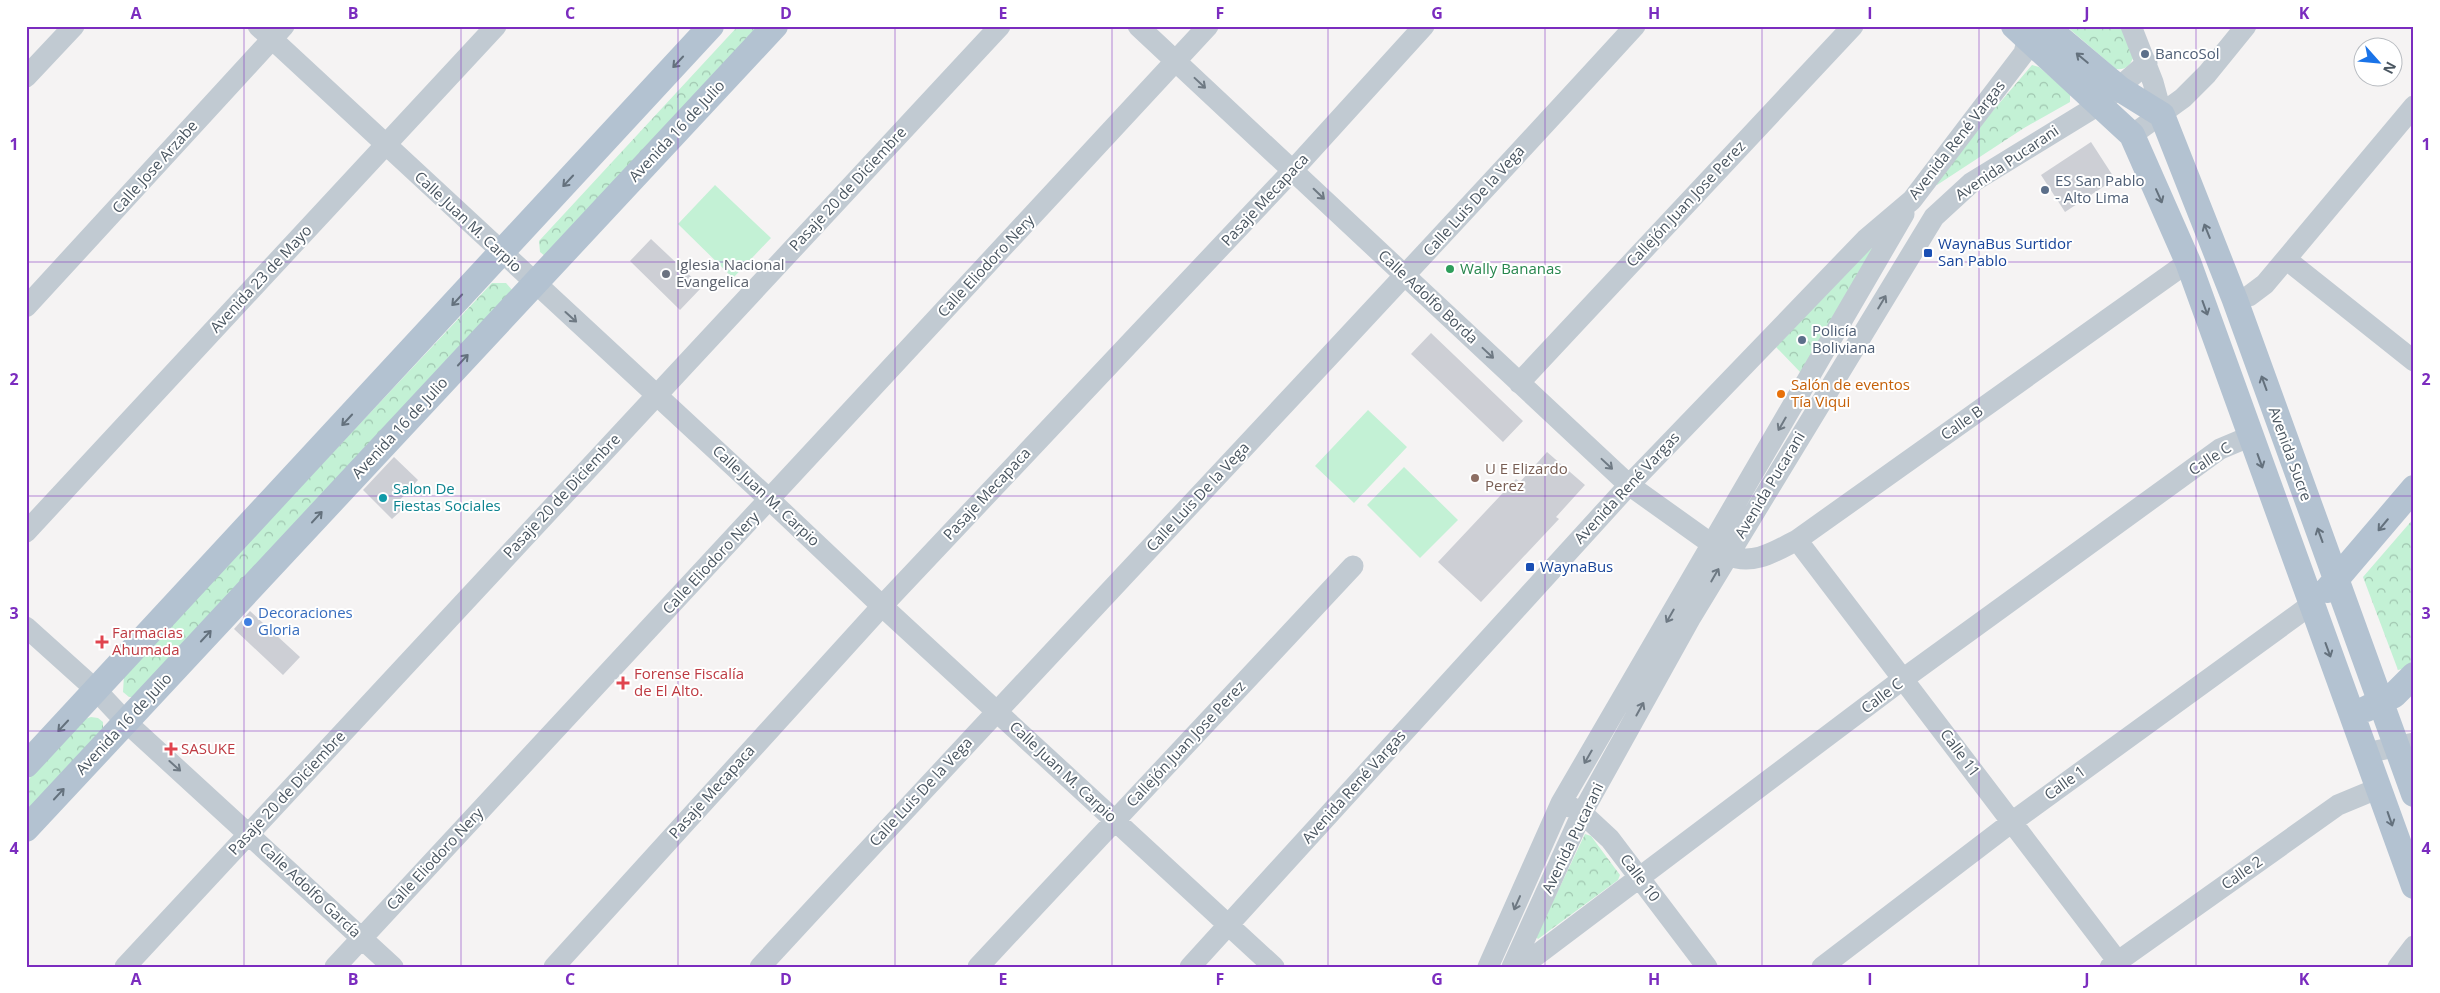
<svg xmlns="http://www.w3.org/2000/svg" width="2440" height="993" font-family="'Open Sans',sans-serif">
<defs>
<pattern id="forest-crowns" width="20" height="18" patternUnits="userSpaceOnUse" patternTransform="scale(1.25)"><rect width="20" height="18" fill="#c3f1d5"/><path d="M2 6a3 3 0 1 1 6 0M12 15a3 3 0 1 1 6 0" fill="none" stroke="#a0c6b0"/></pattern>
</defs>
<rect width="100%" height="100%" fill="#f5f3f3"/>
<path fill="#c3f1d5" d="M715,185L771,238L733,278L678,224Z
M1368,410L1407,447L1354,503L1315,466Z
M1404,467L1458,520L1420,558L1367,505Z"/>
<path fill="url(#forest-crowns)" d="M738,26H771L546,257L540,252L539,241Z
M2066,26H2123L2133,58C2130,66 2125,70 2116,69Z
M2032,65L2039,67L2070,94V102L2024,128L1937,185L1932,182Z
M1876,235L1879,243L1802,374L1776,347Z
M492,283H506L513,291L138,697H129L123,692L124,675Z
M2414,518V659L2406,668L2398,670L2363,577Z
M91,717L98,718L103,722V728L26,815V782L85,719Z
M1585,834L1591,836L1620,875L1618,880L1538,939L1536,937Z"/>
<path fill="#cdcfd5" d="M2091,142L2115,179L2065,212L2041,175Z
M651,239L702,287L680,310L630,261Z
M1431,333L1523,421L1503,442L1411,354Z
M1547,452L1585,485L1556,517L1559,519L1481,602L1438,562L1516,479L1520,482Z
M394,457L418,480L398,502L404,508L392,519L363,490Z
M250,611L300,657L283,675L234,629Z"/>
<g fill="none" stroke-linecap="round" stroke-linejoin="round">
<path stroke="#c1cad2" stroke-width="21" d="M258,26L770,500L882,606L1274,967
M1138,26L1629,485L1727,555C1753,566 1774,552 1797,540L2188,262
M2131,26L2153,82L2162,115
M26,77L74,26
M2132,135L2183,98L2207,74L2246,26
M2287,260L2414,361
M2235,300L2249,296L2265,284L2414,106
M26,307L284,26
M1519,383L1853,26
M26,532L496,26
M1797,540L2122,967
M26,627L96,690L126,722L393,967
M2366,753L2414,743
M1571,807L1582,813L1610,839L1707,967
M1518,955L1526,959L1534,957L1903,679L2220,449L2251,436
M125,967L1000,26
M335,967L1208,26
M554,967L882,606L1294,169L1424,26
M760,967C1050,652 1346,342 1635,26
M978,967L1353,566
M1190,967L1629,485L1866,239L1912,200L2024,53L2031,26
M1488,967L1561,803L1904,214
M1512,967L1582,813L1691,617L1934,217L1971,183L2100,104L2147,63
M1822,967L2012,822L2312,604
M2110,967L2338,805L2379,788
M2398,967L2414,946"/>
<path stroke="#b3c2d1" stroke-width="26" d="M2014,26L2132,135L2188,262L2414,886
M2045,26L2120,89L2162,115L2235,300L2414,794
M2327,590L2414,488
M2366,709L2394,695L2414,675
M26,765L711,26
M26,829L775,26"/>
</g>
<defs><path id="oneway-shaft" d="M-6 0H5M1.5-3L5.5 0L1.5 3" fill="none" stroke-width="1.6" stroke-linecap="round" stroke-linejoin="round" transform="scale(1.25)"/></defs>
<g stroke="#64717d">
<use href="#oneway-shaft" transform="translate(2082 58) rotate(-140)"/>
<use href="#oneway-shaft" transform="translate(678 62) rotate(133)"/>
<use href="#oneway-shaft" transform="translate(568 181) rotate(133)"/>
<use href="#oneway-shaft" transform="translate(2159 196) rotate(66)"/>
<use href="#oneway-shaft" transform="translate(2207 231) rotate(-112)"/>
<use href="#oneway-shaft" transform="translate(457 300) rotate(133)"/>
<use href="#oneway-shaft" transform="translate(2205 308) rotate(70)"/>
<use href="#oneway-shaft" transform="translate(463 360) rotate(-47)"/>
<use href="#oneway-shaft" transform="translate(2264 383) rotate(-110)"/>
<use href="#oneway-shaft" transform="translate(347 420) rotate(133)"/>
<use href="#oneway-shaft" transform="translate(2260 461) rotate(70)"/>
<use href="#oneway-shaft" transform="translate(317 517) rotate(-47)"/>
<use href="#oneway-shaft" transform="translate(2383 525) rotate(130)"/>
<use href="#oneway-shaft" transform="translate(2320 535) rotate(-110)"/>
<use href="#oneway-shaft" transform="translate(206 636) rotate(-47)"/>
<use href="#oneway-shaft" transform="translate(2328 650) rotate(70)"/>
<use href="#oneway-shaft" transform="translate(63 726) rotate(133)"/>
<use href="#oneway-shaft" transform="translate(59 794) rotate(-47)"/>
<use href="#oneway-shaft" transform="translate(2390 819) rotate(71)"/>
</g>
<g stroke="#6e7983">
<use href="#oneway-shaft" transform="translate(1200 83) rotate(43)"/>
<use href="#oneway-shaft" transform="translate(1319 194) rotate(44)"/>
<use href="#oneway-shaft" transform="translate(1882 302) rotate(-59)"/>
<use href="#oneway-shaft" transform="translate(571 317) rotate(42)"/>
<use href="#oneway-shaft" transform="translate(1488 353) rotate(43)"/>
<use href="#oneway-shaft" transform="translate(1782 424) rotate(120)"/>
<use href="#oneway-shaft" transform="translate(1607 464) rotate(43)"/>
<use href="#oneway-shaft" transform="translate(1715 575) rotate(-60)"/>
<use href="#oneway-shaft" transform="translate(1670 616) rotate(120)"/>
<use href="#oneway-shaft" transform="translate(1640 709) rotate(-61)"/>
<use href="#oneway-shaft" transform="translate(1588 757) rotate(120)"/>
<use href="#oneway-shaft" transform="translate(175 766) rotate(42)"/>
<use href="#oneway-shaft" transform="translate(1517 903) rotate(114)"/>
</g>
<path fill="none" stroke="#7b2cbf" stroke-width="1" stroke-opacity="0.55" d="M244,26V967M461,26V967M678,26V967M895,26V967M1112,26V967M1328,26V967M1545,26V967M1762,26V967M1979,26V967M2196,26V967M26,262H2414M26,496H2414M26,731H2414"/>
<g fill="#5c6f8a" stroke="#fff" stroke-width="2">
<circle cx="2145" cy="54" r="5"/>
<circle cx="2045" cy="190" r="5"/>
<circle cx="1802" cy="340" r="5"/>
</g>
<g fill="#1a4fb4" stroke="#fff" stroke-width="2">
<rect x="1923" y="248" width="10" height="10" rx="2.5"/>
<rect x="1525" y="562" width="10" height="10" rx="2.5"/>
</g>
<circle fill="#2e9e5b" stroke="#fff" stroke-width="2" cx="1450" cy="269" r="5"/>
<circle fill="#6b7280" stroke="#fff" stroke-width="2" cx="666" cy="274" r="5"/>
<circle fill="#e8710a" stroke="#fff" stroke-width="2" cx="1781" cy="394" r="5"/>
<circle fill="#8d6e63" stroke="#fff" stroke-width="2" cx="1475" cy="478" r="5"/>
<circle fill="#0f9aa8" stroke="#fff" stroke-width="2" cx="383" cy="498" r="5"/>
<circle fill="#3f7fe0" stroke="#fff" stroke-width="2" cx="248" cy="622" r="5"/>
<g fill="#e0444e" stroke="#fff" stroke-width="2">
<path d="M99.5 634.5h5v5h5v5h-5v5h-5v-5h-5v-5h5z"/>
<path d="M620.5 675.5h5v5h5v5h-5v5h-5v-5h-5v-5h5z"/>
<path d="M168.5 741.5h5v5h5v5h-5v5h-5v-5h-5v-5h5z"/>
</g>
<g text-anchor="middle" stroke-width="4" stroke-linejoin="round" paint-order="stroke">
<g font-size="15" fill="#4e5e75" stroke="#fff" text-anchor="start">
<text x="2155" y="59">BancoSol</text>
<text x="2055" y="186">ES San Pablo<tspan x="2055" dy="17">- Alto Lima</tspan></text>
<text x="1812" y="336">Policía<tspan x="1812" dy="17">Boliviana</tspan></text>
</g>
<g font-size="15" fill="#4a5661" stroke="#fff">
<text transform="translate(677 131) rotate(-47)" y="5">Avenida 16 de Julio</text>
<text transform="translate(1957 140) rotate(-52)" y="5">Avenida René Vargas</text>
<text transform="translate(2007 163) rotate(-34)" y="5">Avenida Pucarani</text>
<text transform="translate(155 167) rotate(-48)" y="5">Calle Jose Arzabe</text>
<text transform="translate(848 189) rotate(-47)" y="5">Pasaje 20 de Diciembre</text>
<text transform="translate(1265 200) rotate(-47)" y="5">Pasaje Mecapaca</text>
<text transform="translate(1474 201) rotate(-48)" y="5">Calle Luis De la Vega</text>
<text transform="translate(1686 204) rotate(-47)" y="5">Callejón Juan Jose Perez</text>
<text transform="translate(468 222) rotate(43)" y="5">Calle Juan M. Carpio</text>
<text transform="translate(986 266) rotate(-47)" y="5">Calle Eliodoro Nery</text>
<text transform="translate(261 279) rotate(-47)" y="5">Avenida 23 de Mayo</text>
<text transform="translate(1428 297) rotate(43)" y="5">Calle Adolfo Borda</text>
<text transform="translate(1962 423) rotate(-35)" y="5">Calle B</text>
<text transform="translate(400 428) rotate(-47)" y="5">Avenida 16 de Julio</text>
<text transform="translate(2290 454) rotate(70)" y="5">Avenida Sucre</text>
<text transform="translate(2210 459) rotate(-33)" y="5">Calle C</text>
<text transform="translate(1770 485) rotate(-59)" y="5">Avenida Pucarani</text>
<text transform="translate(1627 488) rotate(-47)" y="5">Avenida René Vargas</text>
<text transform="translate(987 494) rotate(-47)" y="5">Pasaje Mecapaca</text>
<text transform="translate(562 496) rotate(-47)" y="5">Pasaje 20 de Diciembre</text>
<text transform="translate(766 496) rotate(43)" y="5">Calle Juan M. Carpio</text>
<text transform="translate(1198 497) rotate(-47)" y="5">Calle Luis De la Vega</text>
<text transform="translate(711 563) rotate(-47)" y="5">Calle Eliodoro Nery</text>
<text transform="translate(1882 696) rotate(-37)" y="5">Calle C</text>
<text transform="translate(124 724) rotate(-47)" y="5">Avenida 16 de Julio</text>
<text transform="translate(1186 744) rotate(-47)" y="5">Callejón Juan Jose Perez</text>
<text transform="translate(1960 753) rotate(53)" y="5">Calle 11</text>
<text transform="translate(1063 772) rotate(43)" y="5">Calle Juan M. Carpio</text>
<text transform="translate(2065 783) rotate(-36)" y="5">Calle 1</text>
<text transform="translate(1354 787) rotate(-48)" y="5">Avenida René Vargas</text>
<text transform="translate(712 792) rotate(-48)" y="5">Pasaje Mecapaca</text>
<text transform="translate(921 792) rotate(-47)" y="5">Calle Luis De la Vega</text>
<text transform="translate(287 793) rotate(-47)" y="5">Pasaje 20 de Diciembre</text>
<text transform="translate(1573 838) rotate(-64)" y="5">Avenida Pucarani</text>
<text transform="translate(435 859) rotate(-47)" y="5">Calle Eliodoro Nery</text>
<text transform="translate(2242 873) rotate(-35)" y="5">Calle 2</text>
<text transform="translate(1640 878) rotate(53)" y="5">Calle 10</text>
<text transform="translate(310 890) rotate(43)" y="5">Calle Adolfo García</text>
</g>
<g font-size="15" fill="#164399" stroke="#fff" text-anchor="start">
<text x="1938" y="249">WaynaBus Surtidor<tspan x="1938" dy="17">San Pablo</tspan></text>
<text x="1540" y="572">WaynaBus</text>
</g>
<g font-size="15" fill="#5b616d" stroke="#fff" text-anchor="start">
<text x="676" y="270">Iglesia Nacional<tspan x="676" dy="17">Evangelica</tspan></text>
</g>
<g font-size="15" fill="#27864d" stroke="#fff" text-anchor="start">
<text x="1460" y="274">Wally Bananas</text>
</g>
<g font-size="15" fill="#c56008" stroke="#fff" text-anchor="start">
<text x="1791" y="390">Salón de eventos<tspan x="1791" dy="17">Tía Viqui</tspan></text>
</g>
<g font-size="15" fill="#785e54" stroke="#fff" text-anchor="start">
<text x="1485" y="474">U E Elizardo<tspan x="1485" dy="17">Perez</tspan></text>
</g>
<g font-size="15" fill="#0d838f" stroke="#fff" text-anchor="start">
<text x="393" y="494">Salon De<tspan x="393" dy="17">Fiestas Sociales</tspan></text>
</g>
<g font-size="15" fill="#366cbe" stroke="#fff" text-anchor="start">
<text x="258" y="618">Decoraciones<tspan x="258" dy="17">Gloria</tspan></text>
</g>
<g font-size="15" fill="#be3a42" stroke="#fff" text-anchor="start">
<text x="112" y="638">Farmacias<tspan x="112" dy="17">Ahumada</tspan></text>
<text x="634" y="679">Forense Fiscalía<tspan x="634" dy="17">de El Alto.</tspan></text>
<text x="181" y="754">SASUKE</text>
</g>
</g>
<rect width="2440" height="993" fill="none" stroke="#ffffff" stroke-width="55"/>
<g transform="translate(2378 62) rotate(117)"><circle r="24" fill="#ffffff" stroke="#b7bbc0"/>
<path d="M0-4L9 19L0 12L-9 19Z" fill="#1a73e8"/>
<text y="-8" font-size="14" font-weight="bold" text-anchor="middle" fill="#4a5661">N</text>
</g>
<rect x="28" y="28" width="2384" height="938" fill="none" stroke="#7b2cbf" stroke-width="2"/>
<g font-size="16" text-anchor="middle" font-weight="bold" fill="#7b2cbf">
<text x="136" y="19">A</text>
<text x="353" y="19">B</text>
<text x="570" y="19">C</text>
<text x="786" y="19">D</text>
<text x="1003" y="19">E</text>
<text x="1220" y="19">F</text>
<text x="1437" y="19">G</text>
<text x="1654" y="19">H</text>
<text x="1870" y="19">I</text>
<text x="2087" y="19">J</text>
<text x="2304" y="19">K</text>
<text x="14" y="150">1</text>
<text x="2426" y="150">1</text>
<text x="14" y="385">2</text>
<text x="2426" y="385">2</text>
<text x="14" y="619">3</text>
<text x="2426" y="619">3</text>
<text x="14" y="854">4</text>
<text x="2426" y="854">4</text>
<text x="136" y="985">A</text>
<text x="353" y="985">B</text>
<text x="570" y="985">C</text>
<text x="786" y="985">D</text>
<text x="1003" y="985">E</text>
<text x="1220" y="985">F</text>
<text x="1437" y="985">G</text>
<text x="1654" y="985">H</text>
<text x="1870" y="985">I</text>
<text x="2087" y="985">J</text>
<text x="2304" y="985">K</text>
</g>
</svg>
